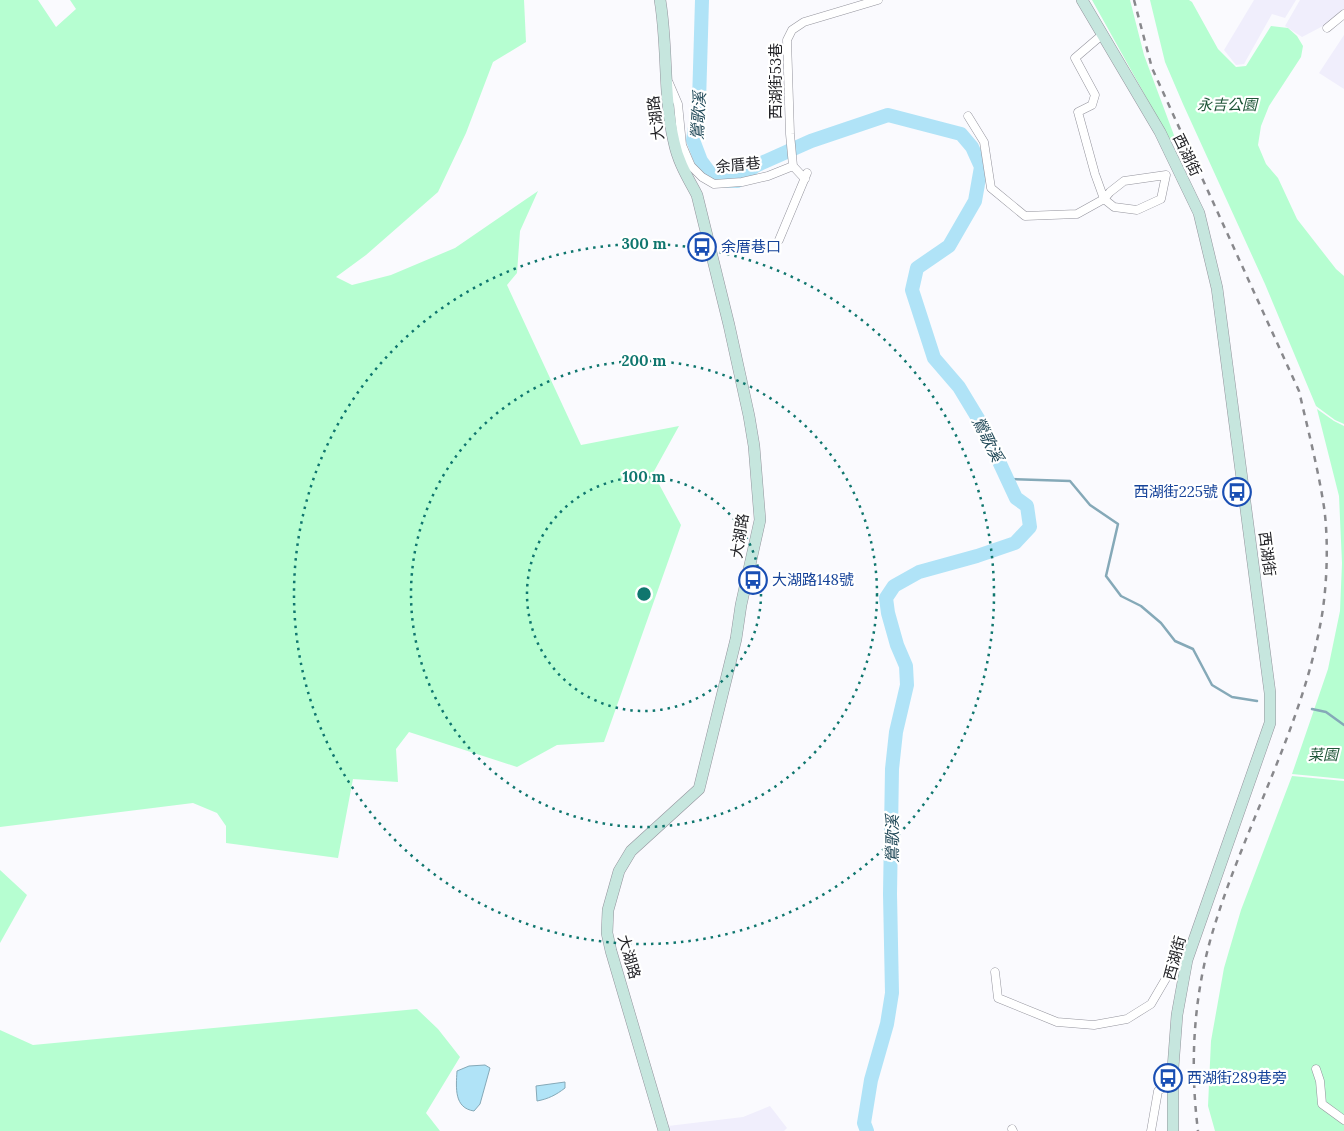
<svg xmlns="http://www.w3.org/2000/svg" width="1344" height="1131" font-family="Lora,'Noto Sans TC',serif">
<rect width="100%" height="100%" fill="#fafafe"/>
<path fill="#f0eefc" d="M1254,0H1296L1285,18L1272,14L1244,64L1236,65L1224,50Z
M1300,0H1344V10L1325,25L1302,37L1285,26Z
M1344,35V89L1319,73Z
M770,1106L787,1128L784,1131H668V1126L743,1117Z"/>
<path fill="#b6fed1" d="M0,0H38L56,27L76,9L70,0H524L526,42L493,62L466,133L438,192L366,255L336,277L352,285L391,275L455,248L538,191L520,231L517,273L507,285L581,445L679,426L653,473L681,525L604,742L557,745L517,767L409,732L396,749L398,782L353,779L338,858L226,843V826L217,813L193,803L0,827Z
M1092,0H1130L1144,55L1175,138L1173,141L1170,140Z
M1150,0H1189L1192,2L1218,49L1236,67L1246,66L1271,26L1288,28L1297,36L1303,46L1301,57L1269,106L1261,126L1258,145L1266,164L1278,178L1297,219L1336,269L1344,276V424L1335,420L1316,406L1265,284L1183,104L1165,62Z
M1317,409L1334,421L1344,426V779L1292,774L1328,669L1340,611L1342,563L1339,496Z
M1292,776L1344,781V1131H1215L1208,1106L1211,1041L1224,968L1241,910Z
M0,870L27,895L0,943Z
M417,1009L438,1029L460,1057L426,1113L440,1131H0V1030L33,1045Z"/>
<path fill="#b0e3f7" stroke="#85a9b8" d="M485,1065L490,1068L480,1104L474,1111C454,1108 456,1088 457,1071L469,1066Z
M565,1082V1088C556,1095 548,1099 537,1101L536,1086Z"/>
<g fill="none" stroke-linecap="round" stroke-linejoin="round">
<path stroke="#85a9b8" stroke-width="2.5" d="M1007,479L1070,481L1090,505L1118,524L1106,576L1121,596L1141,606L1161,623L1175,641L1193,649L1212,685L1232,697L1257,701
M1312,709L1326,712L1344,725"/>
<path stroke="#b0e3f7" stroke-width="14" d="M702,0L699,102L693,140L701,161L715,180L737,181L755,166L811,141L888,115L961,134L972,147L981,167L975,201L949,246L917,268L912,290L934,358L959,387L982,425L1016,498L1027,506L1030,527L1015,543L977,556L919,572L894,586L886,598L888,613L897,645L906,666L907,685L896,732L892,769L890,894L892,993L887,1024L871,1080L864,1123L867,1131"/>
<defs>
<path id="street" d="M1327,28L1344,14
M669,83L678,104L682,145L691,166L702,177L714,184L742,182L768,176L793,166
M968,116L984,142L991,188L1025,216L1077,214L1104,199L1110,192L1124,181L1166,175L1161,199L1137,210L1114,207L1104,199L1095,174L1078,112L1092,105L1095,95L1075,58L1103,34
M805,179L793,166L790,134L787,40L792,30L804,22L878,0
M779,240L807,173
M995,972L998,998L1057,1022L1094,1025L1127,1019L1151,1004L1168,975L1187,960
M1316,1069L1320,1081L1322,1104L1344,1120
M1012,1129L1013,1131
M1151,1131L1158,1091L1173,1082"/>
<path id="secondary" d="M660,0C668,47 663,96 674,142C678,162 688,178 697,195L729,325L749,416L754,446L760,520L741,605L736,639L699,789L631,851L619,871L608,910L607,933L611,951L664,1131
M1082,0L1160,132L1199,213L1217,288L1270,693V723L1187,960L1177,1015L1173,1068V1131"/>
</defs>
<use href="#street" stroke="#94949d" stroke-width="9"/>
<use href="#secondary" stroke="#94949d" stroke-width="12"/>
<use href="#street" stroke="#fff" stroke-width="8"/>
<use href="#secondary" stroke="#c6e6de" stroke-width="11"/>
<path stroke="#88888c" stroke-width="2.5" stroke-dasharray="6 6" stroke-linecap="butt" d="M1134,0L1152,68L1299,391C1308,430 1318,468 1324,507C1329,542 1327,592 1320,626C1299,736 1240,834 1210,941C1193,1003 1190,1067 1198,1131"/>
</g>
<g fill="none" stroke="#0f766e" stroke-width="2.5" stroke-dasharray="2.5 5">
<circle cx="644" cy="594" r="117"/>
<circle cx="644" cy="594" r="233"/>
<circle cx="644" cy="594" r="350"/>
</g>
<defs>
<symbol id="bus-ring" viewBox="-11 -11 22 22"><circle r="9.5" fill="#fff" stroke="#1a4fb4" stroke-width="1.5"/><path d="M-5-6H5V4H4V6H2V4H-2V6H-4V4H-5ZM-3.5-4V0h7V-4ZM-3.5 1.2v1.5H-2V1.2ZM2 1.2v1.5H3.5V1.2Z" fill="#1a4fb4"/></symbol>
</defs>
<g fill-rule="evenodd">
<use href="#bus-ring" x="686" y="231" width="32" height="32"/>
<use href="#bus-ring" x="1221" y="476" width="32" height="32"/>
<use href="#bus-ring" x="737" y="564" width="32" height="32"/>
<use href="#bus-ring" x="1152" y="1062" width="32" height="32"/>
</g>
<g text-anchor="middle" stroke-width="4.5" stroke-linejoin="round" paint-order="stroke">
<g font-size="15" fill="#222226" stroke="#fff">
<text transform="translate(776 81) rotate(-90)" y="5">西湖街53巷</text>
<text transform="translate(656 118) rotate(-97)" y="5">大湖路</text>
<text transform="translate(1187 155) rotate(64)" y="5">西湖街</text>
<text transform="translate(738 165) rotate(-6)" y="5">余厝巷</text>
<text transform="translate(740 536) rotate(-81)" y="5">大湖路</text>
<text transform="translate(1267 554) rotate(83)" y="5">西湖街</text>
<text transform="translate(629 957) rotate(74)" y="5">大湖路</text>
<text transform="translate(1175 958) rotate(-75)" y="5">西湖街</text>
</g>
<g font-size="15" font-style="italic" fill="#1f5638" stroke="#fff">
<text x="1227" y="110">永吉公園</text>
<text x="1323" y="760">菜園</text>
</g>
<g font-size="15" fill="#164399" stroke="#fff" text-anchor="start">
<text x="721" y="252">余厝巷口</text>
<text x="1218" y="497" text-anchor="end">西湖街225號</text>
<text x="772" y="585">大湖路148號</text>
<text x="1187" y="1083">西湖街289巷旁</text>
</g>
<g font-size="16" font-style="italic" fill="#214958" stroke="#fff">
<text transform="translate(698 116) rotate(-87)" y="6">鶯歌溪</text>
<text transform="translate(988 439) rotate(63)" y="6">鶯歌溪</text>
<text transform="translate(892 839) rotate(-90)" y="6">鶯歌溪</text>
</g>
</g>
<circle cx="644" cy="594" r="8" fill="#0f766e" stroke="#fff" stroke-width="2.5"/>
<g font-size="15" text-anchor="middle" font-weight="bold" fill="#0f766e" stroke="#fff" stroke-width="4.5" stroke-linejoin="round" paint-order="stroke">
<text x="644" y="249">300 m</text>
<text x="644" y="366">200 m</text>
<text x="644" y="482">100 m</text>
</g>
</svg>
